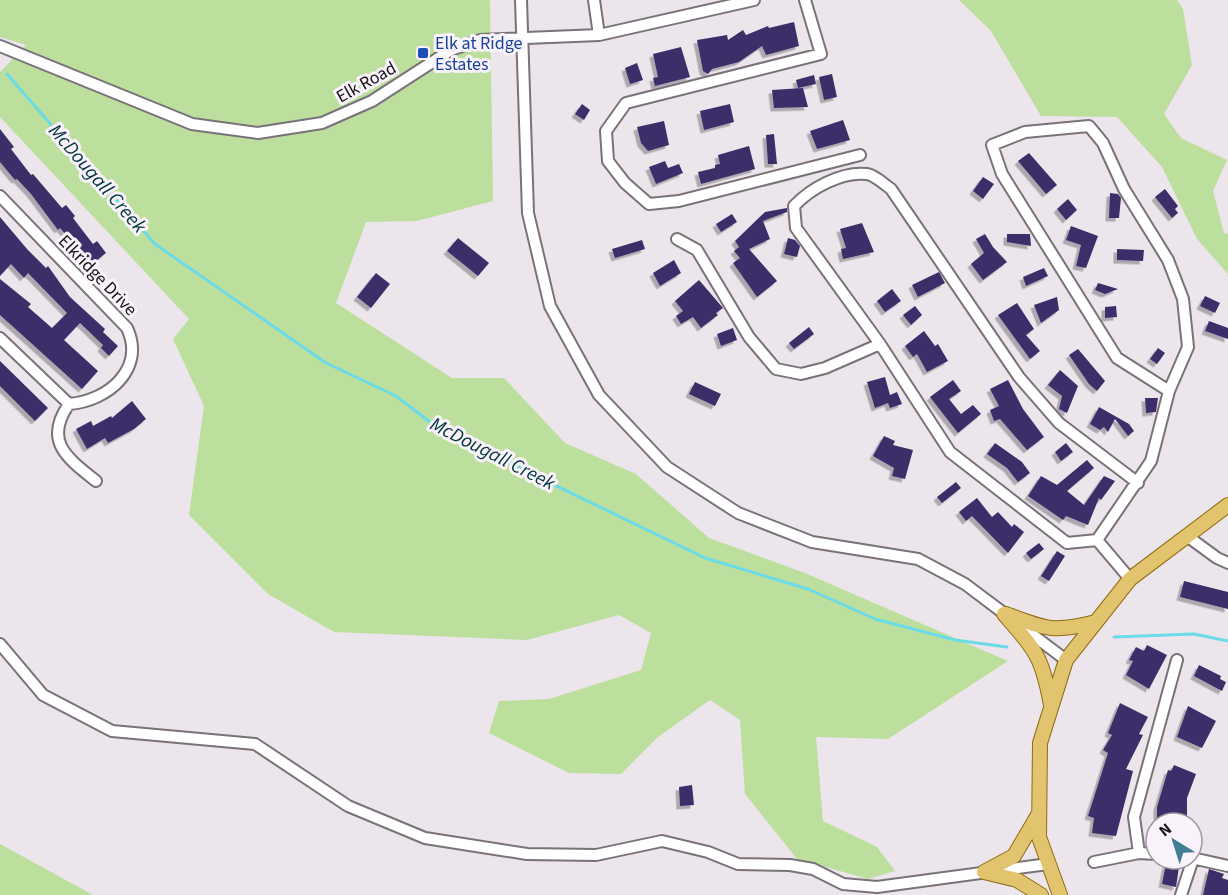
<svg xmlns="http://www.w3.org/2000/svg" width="1228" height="895" font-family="'Source Sans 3',sans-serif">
<defs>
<filter id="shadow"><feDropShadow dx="-3.5" dy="3.5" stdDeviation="0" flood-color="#0004"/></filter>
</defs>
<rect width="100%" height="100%" fill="#ece5ec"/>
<path fill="#bcdf9e" d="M0,0H490L493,201L417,221L366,222L336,303L452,378H504L565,443L636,474L709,538L805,573L1008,661L888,739L816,737L823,821L877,847L895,871L868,879L797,859L745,794L740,720L710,700L658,737L621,774L569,773L489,733L499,701L549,699L641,670L651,633L619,615L527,640L334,632L268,594L189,515L204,406L173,339L189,319L0,117V72L26,45L0,37Z
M959,0H1177L1183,9L1192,65L1164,114L1181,138L1227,160L1213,191L1224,233L1228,234V274L1197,239L1162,167L1117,117L1041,116L991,31Z
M0,844L93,895H0Z"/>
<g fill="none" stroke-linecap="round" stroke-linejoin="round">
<path stroke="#6bdbe8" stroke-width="3" d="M7,74L155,244L326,363L396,396L439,429L705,558L808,589L875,619L955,640L1007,647
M1114,637L1194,634L1228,641"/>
</g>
<path fill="#3e2d6b" filter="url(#shadow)" d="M794,22L799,46L766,55L762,46L739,62L712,69L708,74L703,71L697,40L727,35L728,40L743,30L746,35L768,26L769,28Z
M681,47L690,77L655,86L653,78L658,77L653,54Z
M637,63L643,80L630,84L625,68Z
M832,74L837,97L824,100L819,77Z
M814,75L816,84L798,88L796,80Z
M803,88L808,107L774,108L772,90Z
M582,104L590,110L584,120L575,114Z
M730,104L734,122L704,130L700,111Z
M843,120L850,140L817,149L810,131Z
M664,121L669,145L648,151L641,143L637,127Z
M0,129L14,147L11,149L31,175L33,174L62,208L66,205L75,216L73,218L93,244L97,241L106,253L92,264L60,228L58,230L31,194L17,179L15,180L0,162Z
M774,134L777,164H768L766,135Z
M749,146L755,169L701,184L698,172L715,168V165L720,164L718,155Z
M1029,153L1057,185L1046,194L1018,161Z
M665,161L668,168L679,164L683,173L656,184L649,167Z
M983,177L994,184L983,199L973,191Z
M1165,189L1178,206L1175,209L1178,213L1172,218L1155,197Z
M1110,193L1118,194L1121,198L1119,218H1109Z
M1068,199L1077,210L1066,220L1057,209Z
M787,208V212L763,221L770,239L749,249L777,281L757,297L733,263L740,258L734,251L739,247L735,241L765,212Z
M732,214L737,222L721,232L716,224Z
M0,217L27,249L46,268L48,266L70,297L105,329L103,332L118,346L109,356L101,348L103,345L80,323L64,340L98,371L82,389L0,315V279L31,304L28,307L52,328L67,313L28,273L24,278L11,264L0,276Z
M862,223L874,252L843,259L841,249L846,248L840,229Z
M1071,226L1098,236L1086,268L1076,266L1081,245L1066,240Z
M985,234L993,247L1007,262L983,280L971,264L984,253L976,239Z
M1007,234H1030L1031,246L1007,242Z
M458,238L489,263L478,276L447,251Z
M788,238L795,240L800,246L797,257L784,254Z
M642,240L645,249L615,258L612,249Z
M1117,249L1144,250L1143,261L1117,260Z
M674,260L681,273L660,286L653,273Z
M1044,268L1048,276L1026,286L1023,277Z
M939,272L945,283L918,297L912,285Z
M376,273L390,284L371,308L357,297Z
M699,280L723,308L716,313L718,315L701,328L693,317L681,324L676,316L683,311L675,301Z
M1098,283L1118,289L1105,294L1095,290Z
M892,289L901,301L885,312L877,301Z
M1205,296L1220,303L1215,313L1200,306Z
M1057,297L1059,310L1041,323L1034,305Z
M1017,303L1034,329L1026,335L1040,351L1030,359L998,315Z
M915,306L922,315L911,325L903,315Z
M1116,306L1117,317L1105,318V307Z
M1209,321L1228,328V339L1205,331Z
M809,327L814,334L794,349L789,343Z
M733,328L737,340L721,346L717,334Z
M924,331L935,346L938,344L948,361L927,372L917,354L913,357L905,346Z
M1158,348L1165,353L1157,364L1150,359Z
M1078,349L1105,381L1097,391L1089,384L1069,355Z
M0,361L48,408L35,421L0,386Z
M1060,370L1078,386L1067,413L1059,409L1062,396L1048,385Z
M885,377L890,395L897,392L902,404L890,408L888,403L875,408L867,382Z
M953,380L961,391L949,399L961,414L973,405L981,414L958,433L930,397Z
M1008,380L1023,409L1044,437L1027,450L1000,419L994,421L990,410L999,406L990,389Z
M695,382L721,394L715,406L689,394Z
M1145,398H1158L1156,412L1146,413Z
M132,401L146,419L134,429L108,443L105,438L87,449L76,429L91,421L93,426L111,416L112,418Z
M1099,407L1129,424L1134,431L1128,436L1115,419L1108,432L1104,427L1100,430L1090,424Z
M884,436L895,441L893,445L913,450L905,479L892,476L894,468L873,456Z
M995,443L1022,462L1030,473L1018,482L1007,468L987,454Z
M1066,443L1073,452L1061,461L1055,452Z
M1087,460L1094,468L1067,491L1084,505L1104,476L1115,481L1101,500L1099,498L1088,525L1066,516L1063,520L1028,496L1041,476L1057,485Z
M956,482L961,488L942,503L937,497Z
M977,498L992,517L998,512L1012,527L1014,524L1024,532L1008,553L972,516L966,521L959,512Z
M1039,543L1044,549L1031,559L1026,553Z
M1057,551L1065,556L1049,581L1041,576Z
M1184,581L1228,592V609L1180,597Z
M1147,645L1167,655L1149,689L1126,675L1133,661L1129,660L1136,647L1144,651Z
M1199,665L1221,676L1220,679L1226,682L1222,691L1194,676Z
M1120,703L1148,717L1139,734L1143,735L1126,769L1133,771L1116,836L1092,833L1094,818L1088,816L1108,753L1103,750L1112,735L1108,733Z
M1188,706L1216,721L1202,748L1177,737Z
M1174,765L1196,774L1187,798V822L1157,821V807L1168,770L1171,771Z
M692,785L694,805L680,806L679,787Z
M1166,864L1179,867L1176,887L1162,884Z
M1209,869L1224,874L1222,878L1228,880V895H1203Z"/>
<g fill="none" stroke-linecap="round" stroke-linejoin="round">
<defs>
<path id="minor" d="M521,0L528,213L550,306L599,395L667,467L738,513L812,542L918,559L965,584L1066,660
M594,0L599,35
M805,0L821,54L626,103L606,131L608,161L625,183L649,204L679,201L860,155
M0,46L192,124L258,133L322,123L372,101L451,50L480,40L599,35L754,0
M0,196L127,328C146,369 108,401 69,404L0,338
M677,239L697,250L749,337L776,369L801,374L825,368L880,344L950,452L1067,543L1097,540L1151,461L1169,391L1188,347L1183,299L1168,260L1124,189L1103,143L1089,126L1025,132L992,145L1002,174L1117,358L1169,391
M880,344L796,228L794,206C810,189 841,171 867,174C875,175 885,185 891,189L1019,377L1059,423L1138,483
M69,404C43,441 67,458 96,481
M1187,536L1217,558L1228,563
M1097,540L1130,579
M0,644L43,695L112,731L255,744L348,806L425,838L527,854L596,855L662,841L708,852L738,864L790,865L813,869L843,884L877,887L1048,864
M1139,853L1134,817L1177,660
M1192,858L1228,866
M1094,862L1139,853L1156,854
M1181,895L1193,859"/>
<path id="major" d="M1004,614C1036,651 1042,656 1051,705
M1006,614C1046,629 1053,633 1096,622
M984,872L1014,856L1038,815
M984,872L1017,880L1041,895
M1060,895L1039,837L1040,743L1066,660L1130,579L1228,505"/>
</defs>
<use href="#minor" stroke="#797279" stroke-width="14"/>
<use href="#major" stroke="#8e6c11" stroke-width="16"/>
<use href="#minor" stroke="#fff" stroke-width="10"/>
<use href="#major" stroke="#e2c46f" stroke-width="14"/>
</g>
<rect fill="#1a4fb4" stroke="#faf2fa" stroke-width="2" x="417" y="47" width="12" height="12" rx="3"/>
<g text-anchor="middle" stroke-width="6" stroke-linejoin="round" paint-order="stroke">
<g font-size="18" fill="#164399" stroke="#faf2fa" text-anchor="start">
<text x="435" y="49">Elk at Ridge<tspan x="435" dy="21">Estates</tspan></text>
</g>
<g font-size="18" fill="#161316" stroke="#faf2fa">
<text transform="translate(366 82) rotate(-29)" y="6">Elk Road</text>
<text transform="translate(98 275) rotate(46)" y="6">Elkridge Drive</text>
</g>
<g font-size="20" font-style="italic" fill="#00383d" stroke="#faf2fa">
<text transform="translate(98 178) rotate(49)" y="7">McDougall Creek</text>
<text transform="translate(493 453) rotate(27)" y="7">McDougall Creek</text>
</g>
</g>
<g transform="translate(1174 841) rotate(322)"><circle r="28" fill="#faf2fa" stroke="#9f999f" stroke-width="1.5"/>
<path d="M0-4.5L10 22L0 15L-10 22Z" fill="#407e94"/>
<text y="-9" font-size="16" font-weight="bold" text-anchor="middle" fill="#161316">N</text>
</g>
</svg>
